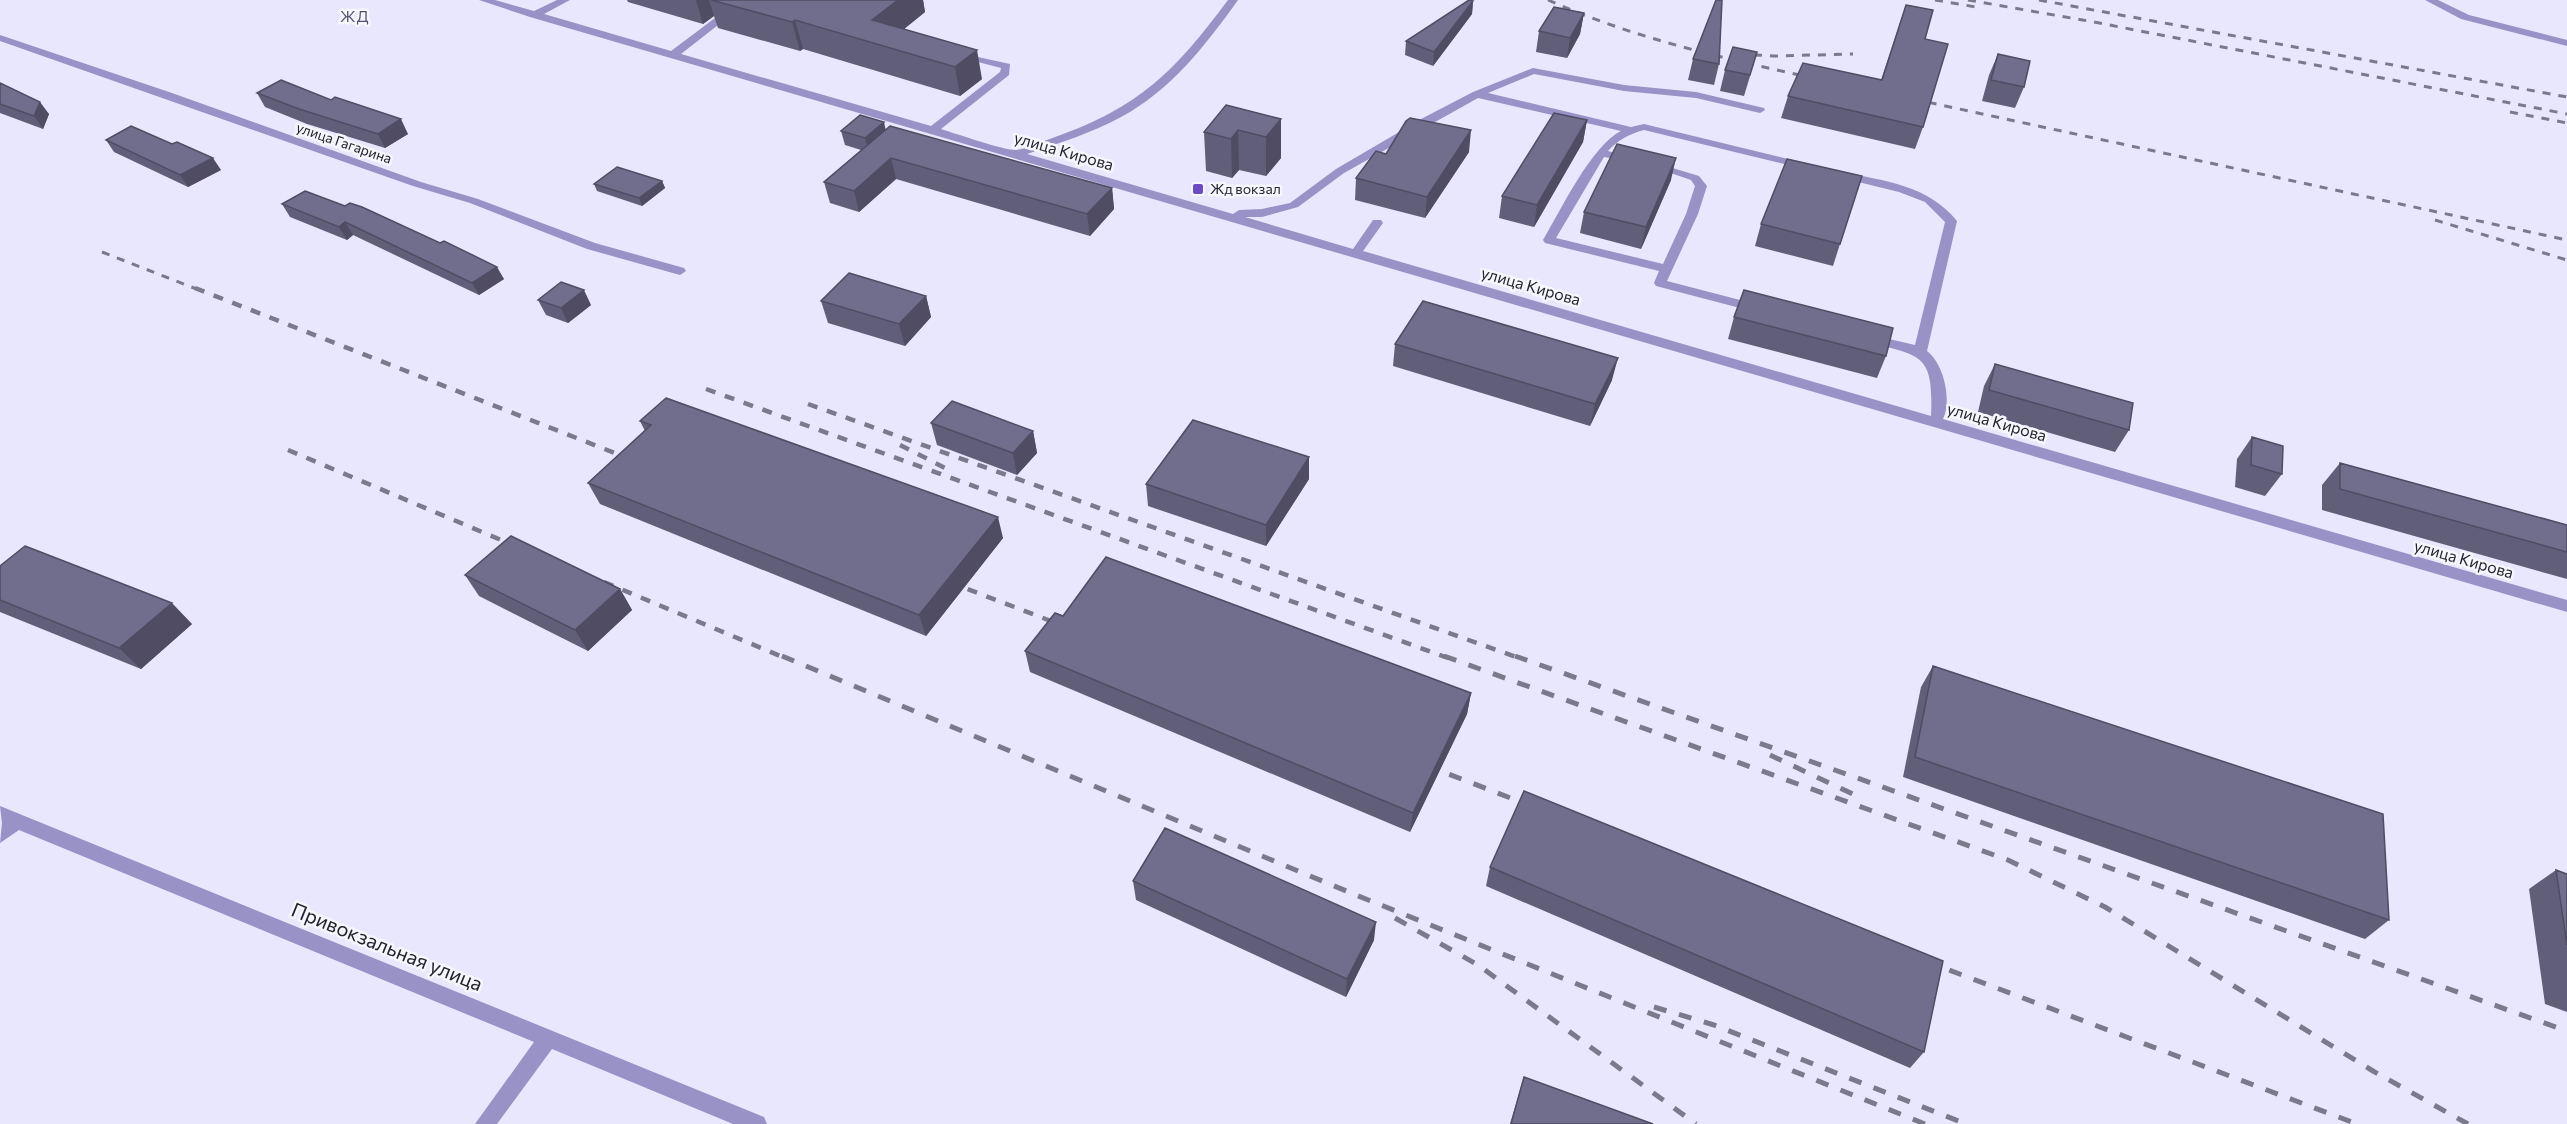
<svg xmlns="http://www.w3.org/2000/svg" width="2567" height="1124" font-family="Commissioner,sans-serif">
<rect width="100%" height="100%" fill="#e9e7fd"/>
<g fill="none" stroke-linecap="round" stroke-linejoin="round">
<path fill="#9892c6" fill-rule="evenodd" d="M479,0H495L534,11L557,0H570L544,14L671,51L739,0H750L681,54L931,126L1000,72L1001,68L955,56V52L1010,64L1009,75L941,129C954,133 1006,151 1016,150C1028,149 1043,141 1055,137C1140,107 1175,71 1228,0H1238C1206,45 1170,91 1121,117C1092,133 1059,143 1027,154L1233,214L1239,210L1262,209L1290,203L1336,169L1423,118L1473,92L1533,68L1624,85L1696,92L1764,108L1765,110L1760,113L1696,98L1624,91L1534,74L1488,93L1631,127L1644,124L1809,164V168L1805,169L1644,130C1629,134 1618,140 1608,151L1633,158V162L1604,157L1556,238L1663,264L1686,214L1695,186L1691,180L1650,166L1656,163L1699,176L1707,186L1698,214L1667,281L1763,306L1765,309L1763,312L1759,313L1656,286L1654,283L1659,271L1545,243L1543,240C1561,210 1591,146 1621,131L1478,98L1344,173L1298,207L1262,217H1245L1353,249L1373,220H1381L1383,223L1363,251L1931,416C1934,353 1921,356 1867,342L1866,339L1872,335L1915,345L1945,222L1925,202L1899,192L1838,177L1836,175L1842,172C1885,181 1928,185 1957,221L1927,351C1944,364 1952,400 1943,419L2567,600V612L530,17Z
M2425,0H2438L2469,15L2567,40V46L2461,19Z
M0,35L172,93L421,182L478,199L595,243L684,268L686,271L680,275L587,249L470,203L413,186L0,41Z
M0,806L764,1117L767,1124H733L552,1049L497,1124H475L534,1042L19,830L0,843L2,823Z"/>
<path stroke="#7b798b" stroke-width="3" stroke-dasharray="8 8" stroke-linecap="butt" d="M1548,0C1633,38 1722,58 1813,78
M1935,0L1976,7
M1968,0L2094,22L2567,114
M2039,0L2567,97
M1738,54L1773,56L1853,54
M1913,99L2567,240
M2510,112L2567,123
M2435,220L2567,260
M102,252L199,290"/>
<path stroke="#7b798b" stroke-width="4.5" stroke-dasharray="10 10" stroke-linecap="butt" d="M195,288L635,461
M706,389L1448,658
M808,404L1519,658
M900,445L953,472
M288,450L520,548
M604,582L785,658
M949,582L1064,626"/>
<path stroke="#7b798b" stroke-width="5" stroke-dasharray="13 13" stroke-linecap="butt" d="M782,656L1351,893L1925,1124
M1444,656L2008,860L2105,907L2373,1071L2468,1124
M1515,656L2567,1031
M1770,755L1859,797
M1425,765L1534,807
M1395,918L1478,965L1696,1124
M1925,961L2357,1124
M1654,1007L1714,1025L1966,1124"/>
</g>
<path fill="#615e79" d="M627,0H923L925,12L904,29L982,79L960,96L803,49L800,51L718,28L714,16L703,24L628,2Z
M1473,1L1472,14L1433,66L1405,55L1406,41Z
M1906,5L1925,39L1923,127L1915,149L1781,118L1788,96L1881,80Z
M1584,13L1580,34L1567,58L1536,52L1539,31Z
M1998,54L2024,87L2015,108L1982,101L1989,75Z
M1693,59L1719,64L1714,85L1688,80Z
M1725,70L1751,73L1744,96L1720,91Z
M0,83L49,114L43,129L0,113Z
M257,93L408,134L385,148L307,124L265,107Z
M1281,119V158L1266,176L1239,170L1232,178L1206,171L1204,132Z
M1587,120L1583,142L1534,227L1499,218L1502,196Z
M886,129L1112,188L1114,209L1090,236L896,179L859,212L830,203L824,182L861,150L845,145L841,131Z
M106,140L172,144L221,170L188,187L114,152Z
M1469,152L1425,218L1355,200L1356,178L1386,154Z
M1671,180L1641,249L1580,233L1584,212Z
M662,181L665,188L642,206L597,191L594,184Z
M282,204L440,243L504,279L479,295L353,235L347,240L290,217Z
M1761,224L1840,244L1833,266L1755,246Z
M926,296L931,317L905,346L828,323L821,301Z
M538,300L591,305L568,323L546,315Z
M1734,317L1886,356L1877,378L1728,339Z
M1395,344L1612,380L1590,426L1393,366Z
M1995,364L2129,430L2115,452L1978,412L1984,386Z
M640,421L1003,538L926,636L600,504L588,483L645,431Z
M931,423L1033,431L1037,453L1017,475L937,445Z
M2252,437L2282,474L2265,496L2235,487L2237,459Z
M2340,463L2567,525V579L2322,510V485Z
M1309,479L1266,546L1148,506L1146,484Z
M0,566L192,624L141,669L0,612Z
M465,575L620,589L632,610L588,651L479,596Z
M1063,616L1471,693L1467,714L1410,832L1030,672L1025,651Z
M1933,666L2389,920L2365,939L1903,777L1921,687Z
M1490,867L1924,1052L1910,1068L1486,886Z
M2556,870L2567,874V1012L2545,1004L2529,889Z
M1133,881L1374,940L1346,997L1136,900Z
M1524,1077L1653,1124H1510Z"/>
<path fill="#4f4c63" d="M696,0H709L714,16L703,24Z
M898,0H923L925,12L883,46L872,20Z
M1473,1L1472,14L1433,66L1434,52Z
M1584,13L1580,34L1567,58L1570,38Z
M795,20L803,49L800,51L792,22Z
M977,50L982,79L960,96L955,67Z
M40,102L49,114L43,129L34,116Z
M401,119L408,134L385,148L378,134Z
M1281,119V158L1266,176V137Z
M1587,120L1583,142L1534,227L1537,205Z
M884,122L887,136L869,152L865,138Z
M1238,130L1239,170L1232,178L1231,139Z
M1471,130L1469,152L1425,218L1427,197Z
M213,158L221,170L188,187L180,175Z
M891,158L896,179L859,212L854,191Z
M1676,158L1671,180L1641,249L1646,227Z
M662,181L665,188L642,206L639,198Z
M1112,188L1114,209L1090,236L1087,214Z
M345,222L353,235L347,240L339,227Z
M497,267L504,279L479,295L472,283Z
M584,290L591,305L568,323L561,308Z
M926,296L931,317L905,346L899,324Z
M1618,358L1612,380L1590,426L1595,404Z
M1033,431L1037,453L1017,475L1013,453Z
M1309,457V479L1266,546V525Z
M998,517L1003,538L926,636L919,615Z
M620,589L632,610L588,651L575,630Z
M172,603L192,624L141,669L119,648Z
M1471,693L1467,714L1410,832L1413,813Z
M1376,922L1374,940L1346,997L1347,979Z"/>
<path fill="#716d8d" stroke="#4f4c63" stroke-width="1.5" d="M711,0H898L872,20L977,50L955,67L795,20L792,22Z
M1469,0L1473,1L1434,52L1406,41Z
M1716,0H1722L1719,64L1693,59Z
M1906,5L1933,10L1925,39L1948,44L1923,127L1788,96L1803,63L1882,80Z
M1554,7L1584,13L1570,38L1539,31Z
M1733,47L1757,52L1750,75L1725,70Z
M1998,54L2030,61L2024,87L1991,80Z
M281,80L331,100L335,97L401,119L378,134L299,109L257,93Z
M0,83L40,102L34,116L0,104Z
M1226,105L1281,119L1266,137L1238,130L1231,139L1204,132Z
M1554,113L1587,120L1537,205L1502,196Z
M860,115L884,122L865,138L841,131Z
M1410,118L1471,130L1427,197L1356,178L1376,151L1386,154L1406,121Z
M131,126L172,144L177,142L213,158L180,175L106,140Z
M890,126L1112,188L1087,214L891,158L854,191L824,182Z
M1617,144L1676,158L1646,227L1584,212Z
M1787,159L1862,176L1840,244L1761,224Z
M617,167L662,181L639,198L594,184Z
M305,191L345,206L350,203L362,207L440,243L444,241L497,267L472,283L345,222L339,227L282,204Z
M849,273L926,296L899,324L821,301Z
M561,282L584,290L561,308L538,300Z
M1744,290L1893,328L1886,356L1734,317Z
M1423,301L1618,358L1595,404L1395,344Z
M1995,364L2133,403L2129,430L1989,390Z
M666,398L998,517L919,615L588,483L651,425L640,421Z
M952,401L1033,431L1013,453L931,423Z
M1193,420L1309,457L1266,525L1146,484Z
M2252,437L2283,446L2282,474L2251,465Z
M2340,463L2567,525V552L2340,489Z
M511,536L620,589L575,630L465,575Z
M25,546L172,603L119,648L0,600V566Z
M1106,557L1471,693L1413,813L1025,651L1055,613L1063,616Z
M1933,666L2383,814L2389,920L1915,757Z
M1524,791L1943,961L1924,1052L1490,867Z
M1165,828L1376,922L1347,979L1133,881Z
M2556,870L2567,874V945Z
M1524,1077L1653,1124H1511Z"/>
<rect fill="#6a4bc4" stroke="#f6f6fd" stroke-width="2" x="1192" y="183" width="12" height="12" rx="3"/>
<g text-anchor="middle" stroke-width="5" stroke-linejoin="round" paint-order="stroke">
<g font-size="14" fill="#252331" stroke="#f6f6fd">
<text transform="translate(344 143) rotate(19)" y="5">улица Гагарина</text>
</g>
<g font-size="14" fill="#252331" stroke="#f6f6fd" text-anchor="start">
<text x="1210" y="194">Жд вокзал</text>
</g>
<g font-size="15" letter-spacing="1.5" fill="#565271" stroke="#f6f6fd">
<text x="355" y="22">ЖД</text>
</g>
<g font-size="16" fill="#252331" stroke="#f6f6fd">
<text transform="translate(1064 151) rotate(16)" y="6">улица Кирова</text>
<text transform="translate(1531 286) rotate(16)" y="6">улица Кирова</text>
<text transform="translate(1997 422) rotate(16)" y="6">улица Кирова</text>
<text transform="translate(2464 559) rotate(16)" y="6">улица Кирова</text>
</g>
<g font-size="20" fill="#252331" stroke="#f6f6fd">
<text transform="translate(387 947) rotate(22)" y="7">Привокзальная улица</text>
</g>
</g>
</svg>
